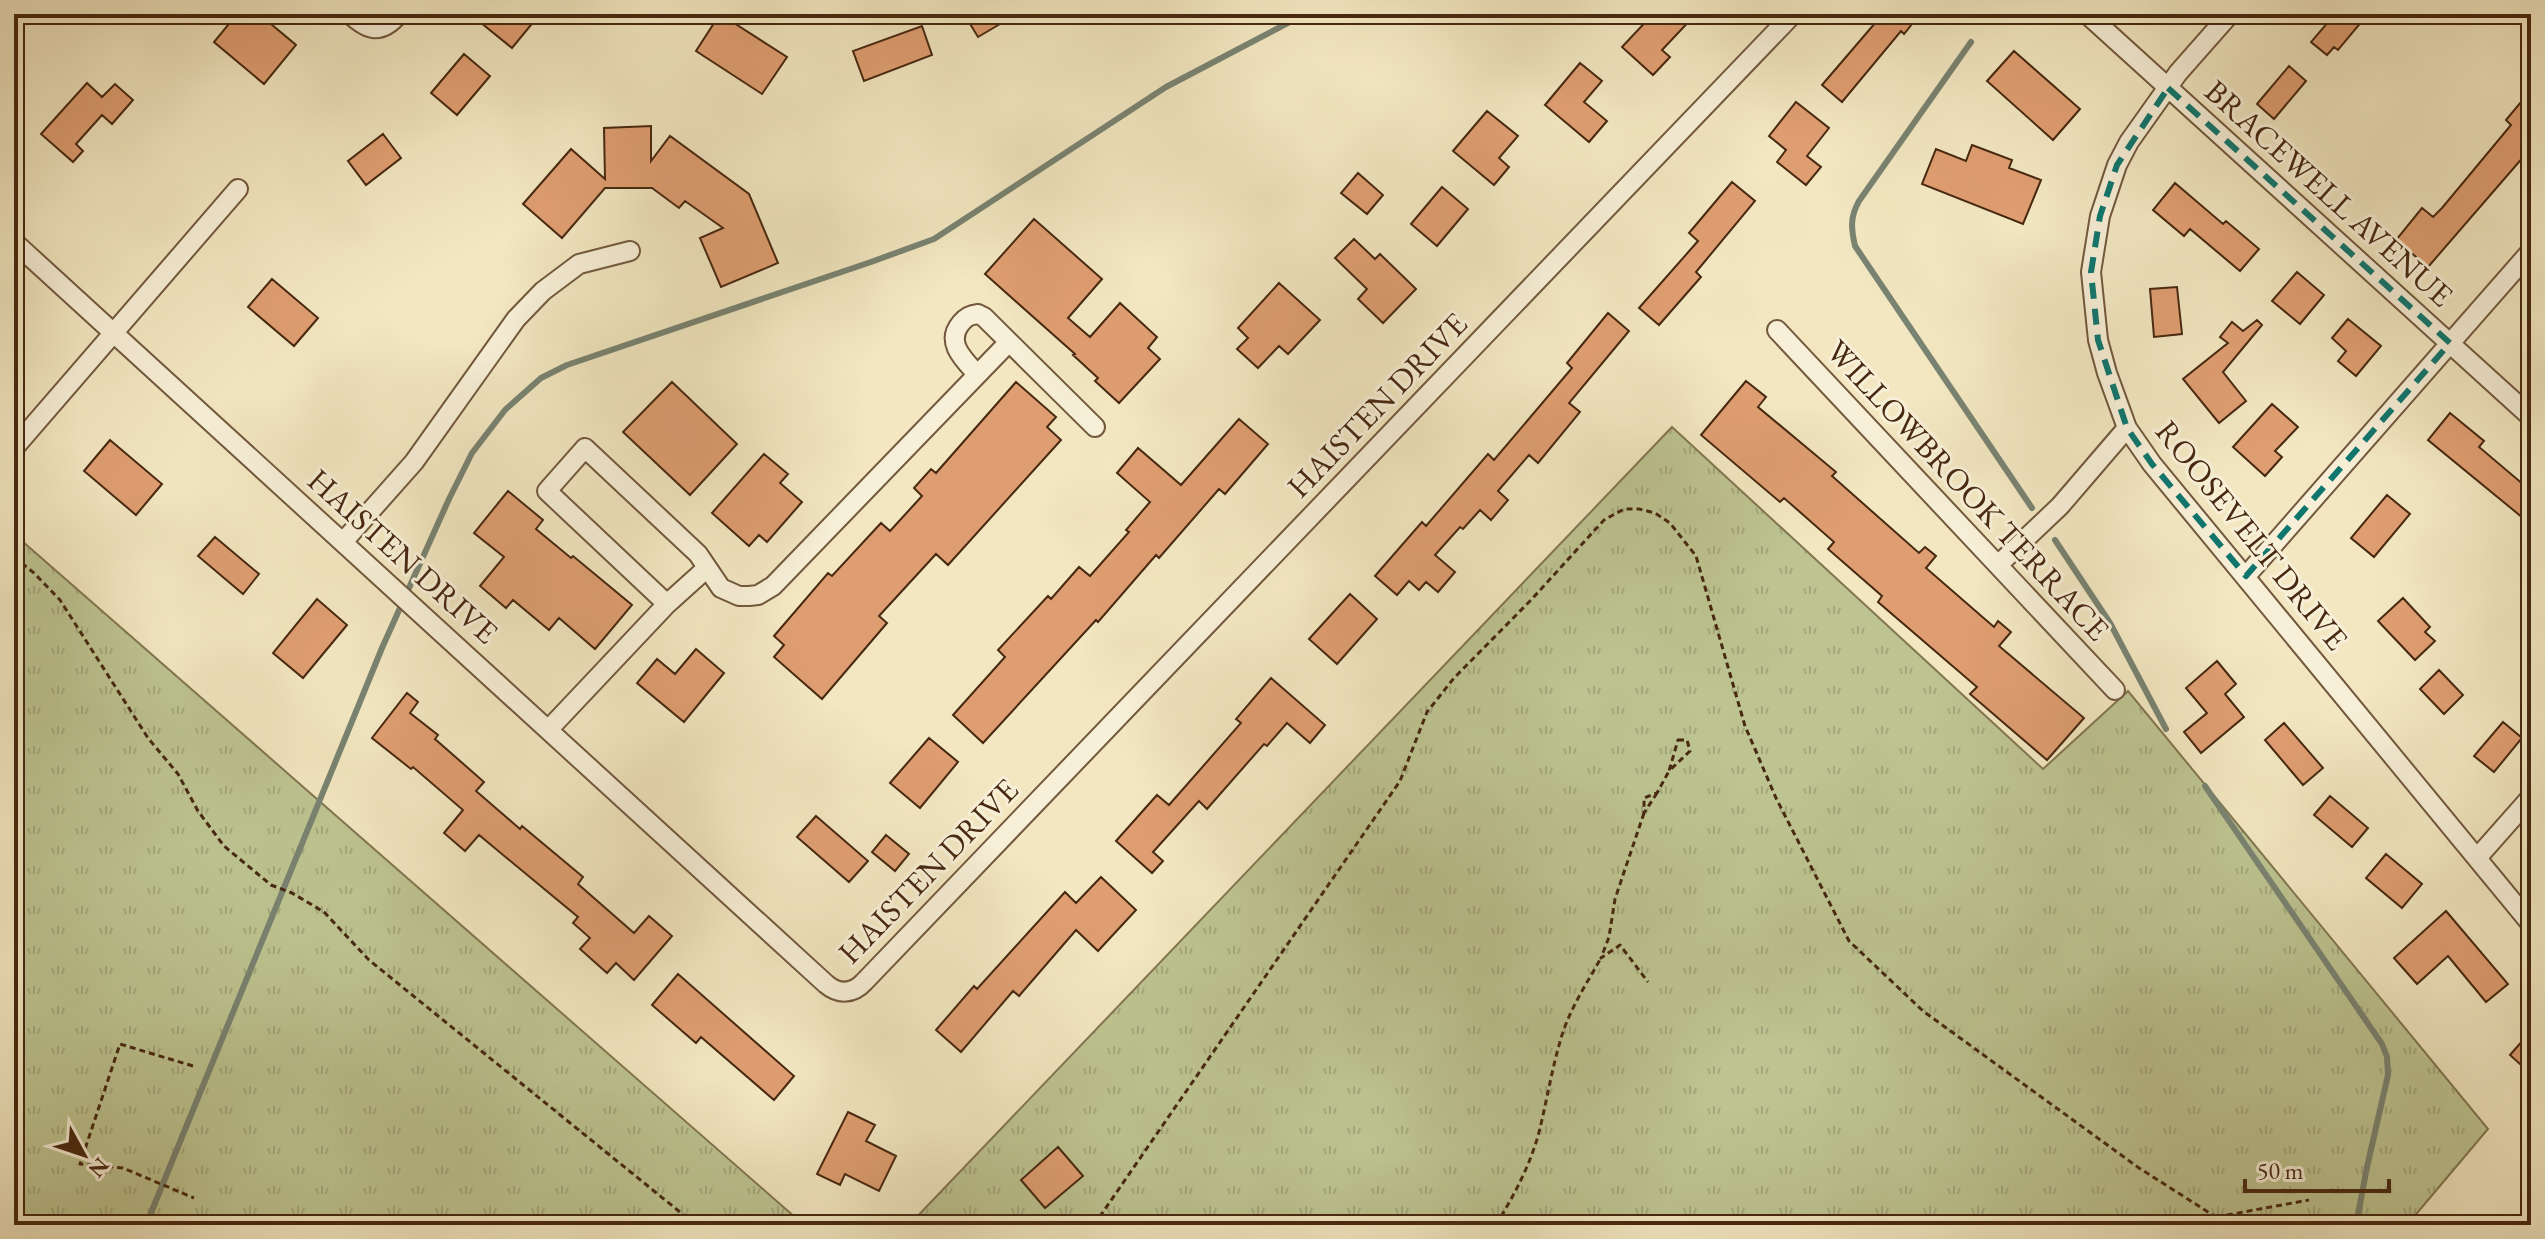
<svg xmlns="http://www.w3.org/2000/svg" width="2545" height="1239" font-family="'EB Garamond',serif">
<defs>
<pattern id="grass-tufts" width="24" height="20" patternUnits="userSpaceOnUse" patternTransform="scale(2)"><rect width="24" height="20" fill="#bdc491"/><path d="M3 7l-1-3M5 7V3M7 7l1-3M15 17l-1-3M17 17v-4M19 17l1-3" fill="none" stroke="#a4a87c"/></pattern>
</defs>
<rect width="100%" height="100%" fill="#f2e7c1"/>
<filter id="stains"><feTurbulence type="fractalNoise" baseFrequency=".0025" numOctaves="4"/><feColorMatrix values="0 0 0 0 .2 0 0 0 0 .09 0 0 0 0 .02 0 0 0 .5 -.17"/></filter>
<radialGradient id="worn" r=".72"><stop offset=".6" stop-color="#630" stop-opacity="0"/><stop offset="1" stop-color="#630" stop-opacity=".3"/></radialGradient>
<path fill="url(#grass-tufts)" stroke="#827650" stroke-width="2" d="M1672,427L2043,769L2128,691L2488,1129L2407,1225H909Z
M14,534L804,1225H14Z"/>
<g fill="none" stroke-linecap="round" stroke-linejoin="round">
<path stroke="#798371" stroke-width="6" d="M1971,42L1859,201C1850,217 1851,228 1855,246L2032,508
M2055,540L2110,623L2166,729
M2205,786L2382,1044L2387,1057L2388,1075L2367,1167L2356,1225
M146,1225L382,648L449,499L472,453L505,410L541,378L567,365L871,262L934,239L1166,87L1305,14"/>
</g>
<path fill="#df9e71" stroke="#472810" stroke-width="2" d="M237,14H259L296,45L264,84L214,42Z
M470,14H540L512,48Z
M720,14L787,57L762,94L696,51Z
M964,14H1017L978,37Z
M1653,14H1696L1662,50L1670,57L1653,75L1622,47Z
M1880,14H1920L1904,34L1901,31L1842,102L1822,85L1882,15Z
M2335,14H2368L2338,50L2334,47L2327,55L2311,42Z
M922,26L932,55L864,81L853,51Z
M2014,51L2080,109L2053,140L1987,81Z
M464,54L490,76L457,115L431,93Z
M1580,63L1602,81L1584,102L1607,121L1589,142L1545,105Z
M2289,66L2306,81L2274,119L2257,104Z
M87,83L102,97L115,84L133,100L112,124L102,115L76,144L83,151L73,162L41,134Z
M2531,90V139L2521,151L2525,155L2428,267L2396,240L2422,208L2433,217L2442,208L2511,125L2506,120Z
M1796,102L1829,128L1807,156L1821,167L1806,185L1777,162L1786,150L1769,136Z
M1487,111L1518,136L1499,158L1509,167L1494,185L1453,151Z
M651,126V161L670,136L749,194L778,263L721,287L700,238L723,228L685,201L679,208L652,188H605L562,238L523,204L571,149L605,179L604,128Z
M383,134L401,158L366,185L348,161Z
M1972,145L2012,160L2009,168L2041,180L2023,224L1922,184L1936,149L1966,161Z
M1358,173L1383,195L1367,214L1341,193Z
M1732,182L1755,201L1696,272L1701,277L1659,325L1639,308L1698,241L1689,233Z
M2175,183L2223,224L2226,221L2259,249L2240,271L2190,229L2184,236L2153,210Z
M1442,187L1468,209L1437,246L1411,224Z
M1034,219L1102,279L1068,318L1090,337L1120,303L1157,337L1148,348L1160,359L1119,403L1095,381L1098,378L1073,355L1075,354L985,274Z
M1354,239L1375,259L1380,254L1416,289L1383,323L1358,299L1367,289L1335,258Z
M2297,272L2324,295L2300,324L2272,301Z
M272,279L318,318L294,346L248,307Z
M1279,283L1320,320L1288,354L1279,346L1258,368L1237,349L1248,338L1238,328Z
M2177,287L2182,334L2154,337L2150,289Z
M1608,313L1629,331L1569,403L1580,412L1538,463L1529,455L1498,491L1508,500L1491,520L1480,510L1463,529L1460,527L1435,555L1455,572L1438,592L1426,582L1419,590L1409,581L1397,595L1375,576L1422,522L1426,526L1488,454L1494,460L1572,368L1567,363Z
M2348,319L2381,346L2356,376L2338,361L2346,351L2332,338Z
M2257,320L2262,325L2223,372L2246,401L2219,423L2183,379L2228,343L2220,337L2232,322L2243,331Z
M1746,381L1766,397L1758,407L1836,472L1832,476L1919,553L1925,547L1936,556L1926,568L1994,627L1998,621L2011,632L1999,646L2084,718L2047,760L1970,694L1977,687L1878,602L1882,596L1828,549L1834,542L1784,498L1780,502L1701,435Z
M672,382L737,444L690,495L623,432Z
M1016,382L1056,417L1047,427L1061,440L948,565L936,554L879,616L887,623L822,699L774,657L784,645L774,636L828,573L832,576L881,523L890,531L922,496L914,488L931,469L936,473Z
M2272,404L2298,427L2275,451L2282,457L2265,476L2233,447Z
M2450,413L2484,441L2479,447L2531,491V509L2523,518L2428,440Z
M1239,419L1268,444L1225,494L1219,489L1159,558L1156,555L1098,622L1096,620L983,743L953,715L1005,657L998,650L1048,596L1051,599L1079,567L1090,576L1129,532L1126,530L1150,502L1117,473L1138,448L1181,485Z
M110,440L162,484L136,515L84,471Z
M764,454L788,474L780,483L802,502L767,542L759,535L749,546L712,513Z
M508,491L543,520L536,529L571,558L573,556L632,605L595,649L559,618L549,630L513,600L506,608L480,586L504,557L474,533Z
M2387,495L2410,514L2374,557L2351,538Z
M215,537L259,574L243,594L198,556Z
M1350,594L1377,619L1337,664L1309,639Z
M2403,598L2430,627L2425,632L2435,641L2415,660L2378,621Z
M317,599L347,625L303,678L273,653Z
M696,649L724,673L684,722L637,683L657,659L675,674Z
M2217,661L2236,684L2225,694L2244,717L2201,753L2184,732L2207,713L2186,688Z
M2439,670L2463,695L2444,714L2420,689Z
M1271,678L1325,725L1310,743L1287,723L1267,746L1264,744L1207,809L1199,801L1153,852L1163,861L1152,873L1116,841L1157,795L1169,805L1241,723L1236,719Z
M407,693L418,702L410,713L438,735L435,739L484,782L476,791L520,829L522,826L583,877L578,884L634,933L649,916L672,936L634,980L616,963L607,973L580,949L590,938L573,923L578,917L479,835L465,851L444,833L463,810L413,767L411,769L372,738Z
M2503,722L2522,738L2494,772L2474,756Z
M2284,723L2323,768L2303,785L2265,740Z
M929,738L958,762L920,808L890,783Z
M2330,796L2368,828L2352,847L2314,815Z
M816,816L868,861L849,882L797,837Z
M886,835L909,854L895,871L872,852Z
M2386,854L2422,884L2402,908L2366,878Z
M1101,877L1136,910L1098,951L1076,930L1019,996L1013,991L961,1052L936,1030L974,986L977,989L1065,892L1076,903Z
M2446,911L2508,984L2486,1002L2448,956L2417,984L2394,958Z
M678,974L794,1076L774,1100L701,1037L696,1043L652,1005Z
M2531,1031V1074L2510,1055Z
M848,1112L875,1125L866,1141L896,1156L879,1191L845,1174L840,1185L817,1174Z
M1058,1147L1083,1176L1045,1208L1021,1180Z"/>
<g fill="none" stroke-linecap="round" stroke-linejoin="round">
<defs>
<path id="street" d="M350,14C368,31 381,35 399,14
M2087,14L2531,417
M2230,14L2178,73L2129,142L2117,165L2100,216L2091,272L2098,340L2107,373L2127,428L2152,464L2531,924
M14,242L826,984C839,995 853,994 864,982L1793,14
M1777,330L2115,690
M976,373C963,359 945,342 961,323C966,317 970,315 978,314L984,317L1095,427
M14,448L238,189
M343,542L414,462L516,319L543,291L579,264L630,251
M1998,565L2060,506L2127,428
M2246,576L2531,251
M667,604L547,491L585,448L698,554L721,588L739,596H749L758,595L773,586L1009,342
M549,729L667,604L707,568
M2477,858L2531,797"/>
</defs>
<use href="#street" stroke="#72583c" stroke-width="22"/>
<path stroke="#472810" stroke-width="3" stroke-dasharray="6 4" stroke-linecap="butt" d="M14,557L34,573L60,600L148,738L178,774L198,811L224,846L271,885L292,893L324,912L369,960L696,1225
M1678,740H1687L1690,751L1669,771Z
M1657,793L1644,813V798L1657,793L1669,771
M1644,813L1615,899L1609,937L1601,958L1620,945L1648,982
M193,1066L120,1044L80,1164L123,1168L194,1198
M1094,1225L1400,781L1427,712L1454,678L1531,600L1604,520L1624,509H1639L1655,513L1670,523L1696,556L1745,726L1776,798L1849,941L1923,1011L2139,1168L2216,1217
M1496,1225C1515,1194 1533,1160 1541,1124C1548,1094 1553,1064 1562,1035C1571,1007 1587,983 1601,958
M2212,1225L2216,1217L2309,1200"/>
<use href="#street" stroke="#f7efd7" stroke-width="18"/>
</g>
<path fill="none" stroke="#0f766e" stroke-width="6" stroke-dasharray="16 10" stroke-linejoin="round" d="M2168,88L2450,343L2246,576L2152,464L2127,428L2098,340L2091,272L2100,216L2117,165Z"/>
<g text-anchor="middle" stroke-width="6" stroke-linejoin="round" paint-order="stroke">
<g font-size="32" fill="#472810" stroke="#f7efd7">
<text transform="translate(2329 193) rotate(42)" y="11">BRACEWELL AVENUE</text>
<text transform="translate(1377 405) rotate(-46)" y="11">HAISTEN DRIVE</text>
<text transform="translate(1968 490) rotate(47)" y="11">WILLOWBROOK TERRACE</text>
<text transform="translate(2252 535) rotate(51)" y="11">ROOSEVELT DRIVE</text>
<text transform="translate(403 556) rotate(42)" y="11">HAISTEN DRIVE</text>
<text transform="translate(928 871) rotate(-46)" y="11">HAISTEN DRIVE</text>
</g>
</g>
<rect width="2545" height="1239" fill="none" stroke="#f2e7c1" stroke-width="48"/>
<rect x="16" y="16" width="2513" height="1207" fill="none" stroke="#472810" stroke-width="4"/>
<rect x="24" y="24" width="2497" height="1191" fill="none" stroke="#472810" stroke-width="2"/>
<g transform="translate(84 1155) rotate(130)" stroke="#f7efd7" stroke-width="6" paint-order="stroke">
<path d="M0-6L14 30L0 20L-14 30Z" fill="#472810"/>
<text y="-12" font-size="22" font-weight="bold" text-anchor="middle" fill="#472810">N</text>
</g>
<path d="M2245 1179v12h144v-12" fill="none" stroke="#472810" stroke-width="4"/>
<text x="2257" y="1179" font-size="24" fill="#472810" stroke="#f7efd7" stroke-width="6" paint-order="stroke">50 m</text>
<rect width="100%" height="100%" filter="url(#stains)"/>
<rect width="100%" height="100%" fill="url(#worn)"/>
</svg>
